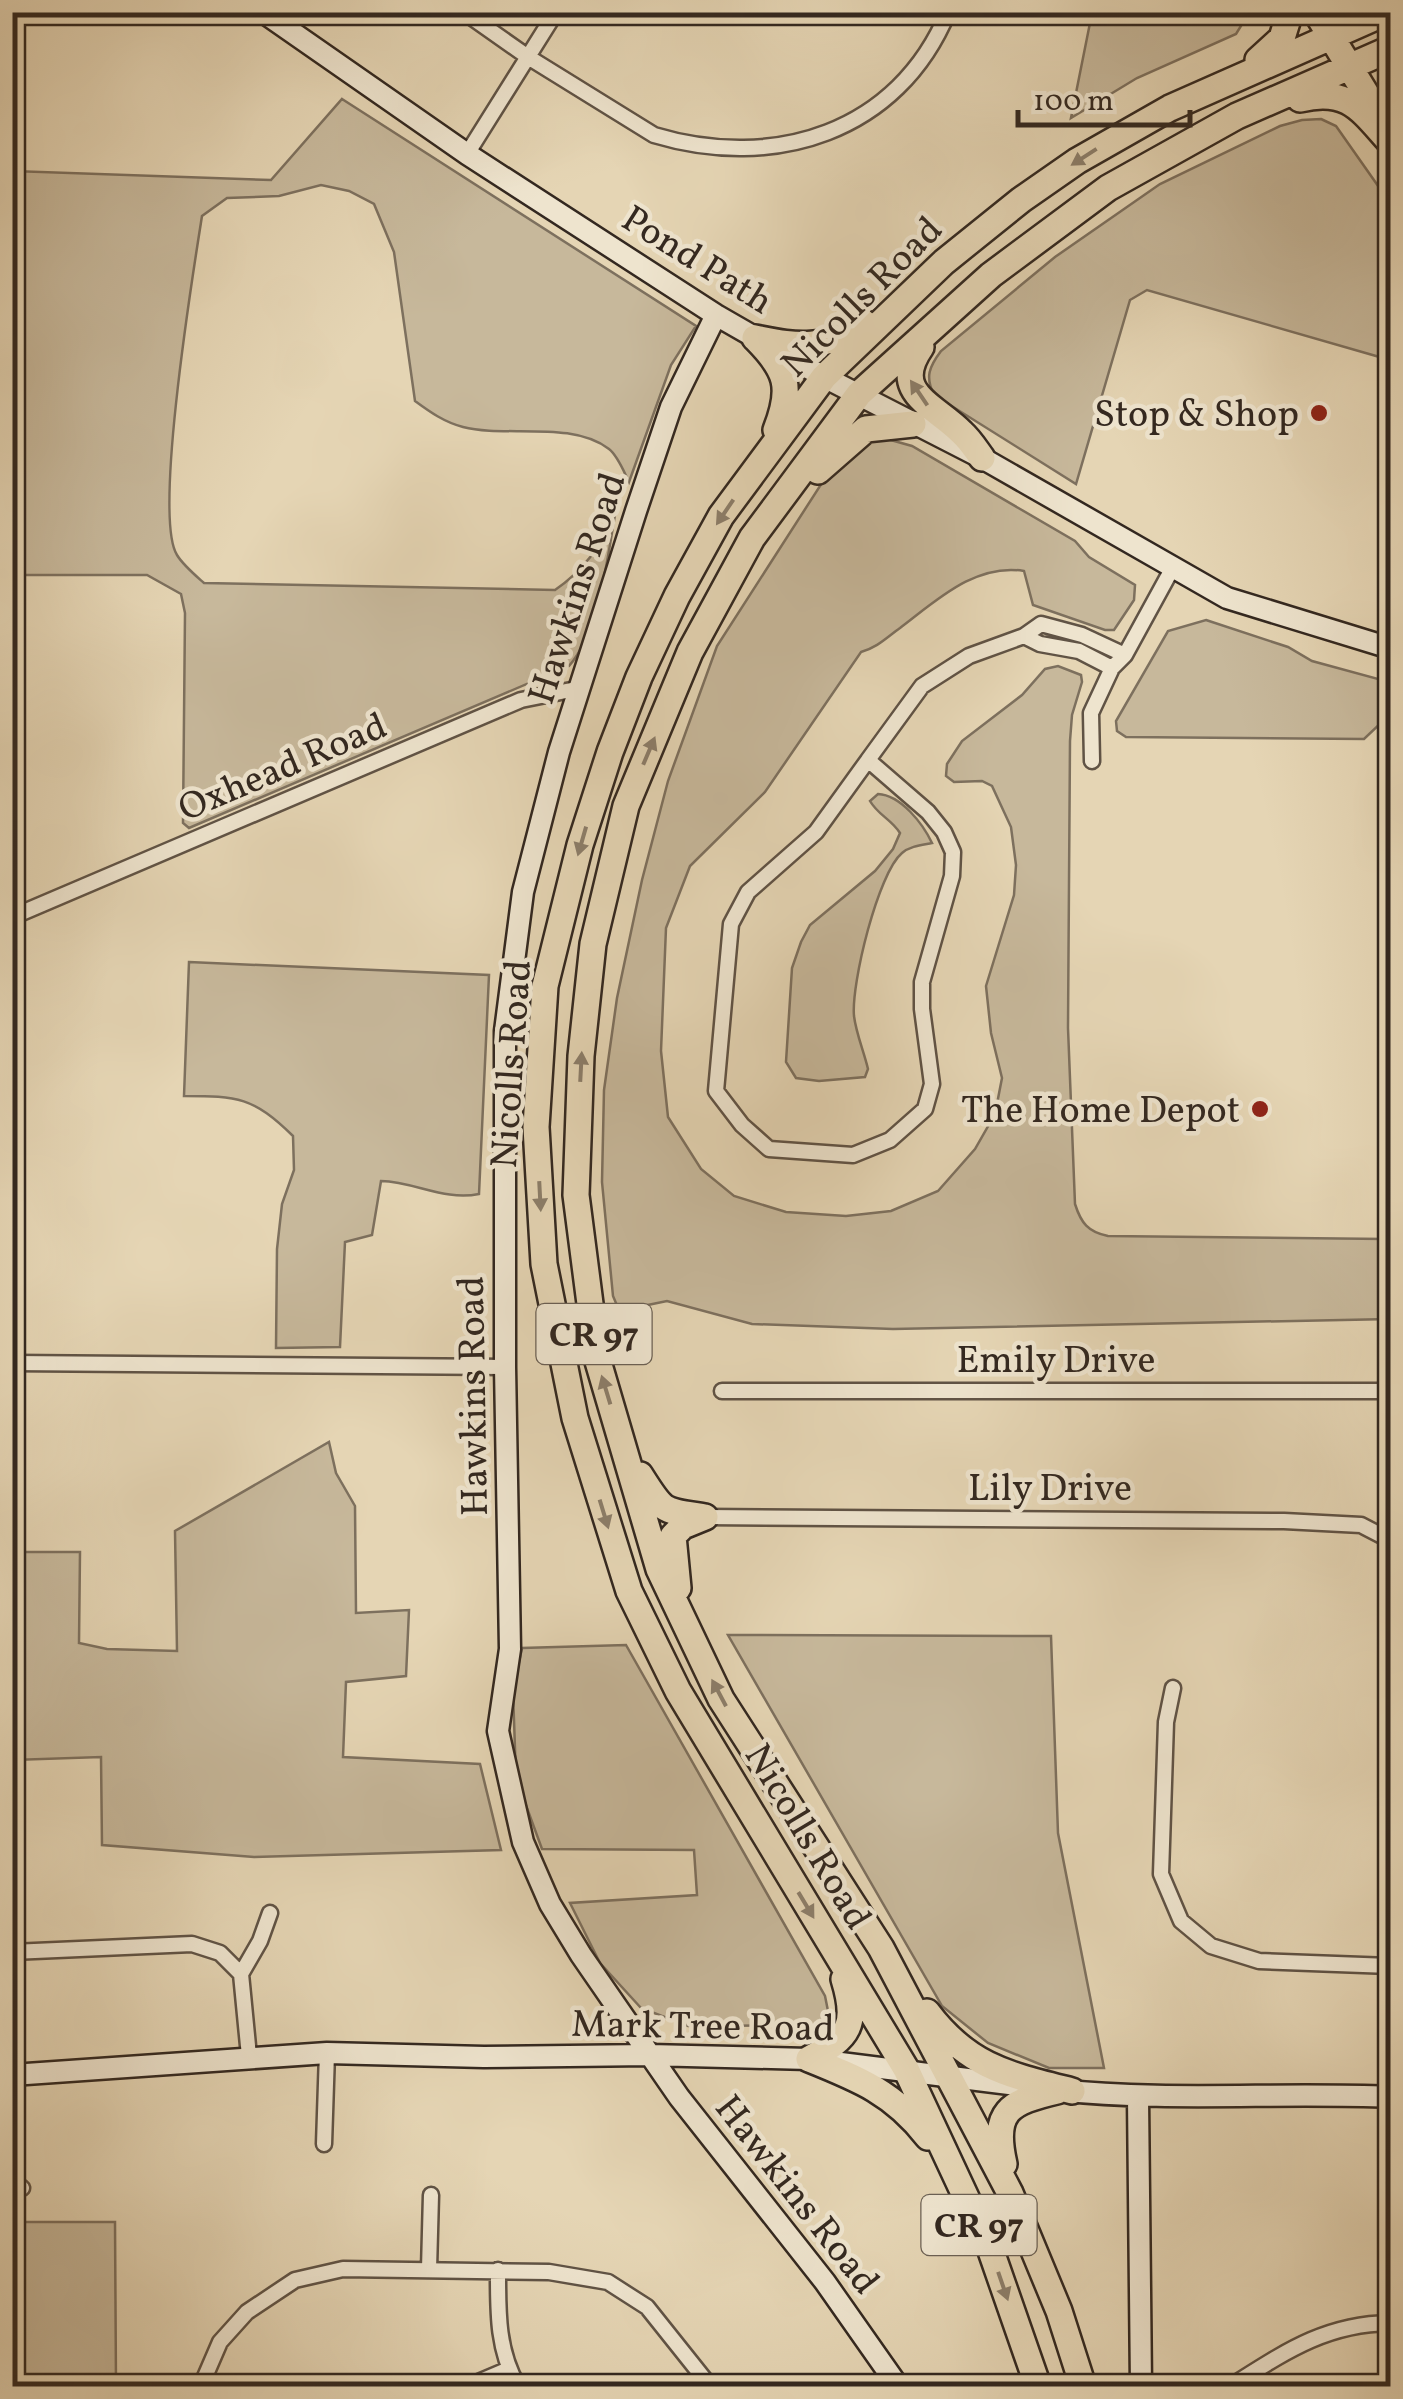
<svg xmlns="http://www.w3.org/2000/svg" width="1403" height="2399" font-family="Vollkorn,serif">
<rect width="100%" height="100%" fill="#e5d5b4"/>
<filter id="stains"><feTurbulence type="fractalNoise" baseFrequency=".002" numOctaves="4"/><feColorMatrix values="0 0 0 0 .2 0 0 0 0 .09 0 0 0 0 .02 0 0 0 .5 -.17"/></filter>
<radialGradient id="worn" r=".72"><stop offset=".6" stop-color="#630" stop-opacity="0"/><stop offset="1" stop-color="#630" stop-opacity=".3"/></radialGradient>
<path fill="#c7b89b" stroke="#7d705e" stroke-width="2.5" d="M1092,13V12L1249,13L1236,34L1137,78L1071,118Z
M342,99L696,326L671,365L629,482C624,472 618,456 609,449C571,420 505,438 463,427C444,422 430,412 415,401L394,252L374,204L349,191L321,185L279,196L227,198L202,216C193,273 153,517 177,555C183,565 195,575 204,583L555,590C584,570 600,547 615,515C607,560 599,632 569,666L189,828L183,823L185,613L181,594L147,575H13V171L271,180Z
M1321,119L1336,126L1390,203V360L1147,290L1130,300L1076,484L934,395C925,377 929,367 941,351L1055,257L1160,184L1280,126L1302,120Z
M880,437L912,446L1075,541L1089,557L1135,585L1134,600L1114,630H1105L1033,605L1024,571C975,563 936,601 900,628C886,638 878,647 861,652L765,792L690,866L666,928L661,1051L668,1117L701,1169L734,1196L786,1212L846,1216L891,1211L938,1191L975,1149L995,1114L1002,1078L991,1033L986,986L1014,895L1016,865L1011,827L992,786L982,781L954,782L946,776L947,764L962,741L1022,695L1045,669L1058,666L1081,675L1082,682L1072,715L1070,741L1068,1028L1075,1204C1081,1223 1088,1232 1108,1236L1385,1239L1390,1242V1319L893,1329L752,1324L667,1301L638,1307L621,1315L613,1296L602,1182L604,1090L617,998L642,880L668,781L717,646L838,458L862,440Z
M1206,620L1288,647L1312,661L1382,680L1386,684L1382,722L1364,739L1126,737L1117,731L1116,721L1168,631Z
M878,794C901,795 923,824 932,843C922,845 910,846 902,853C878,873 851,984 854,1016C856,1033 864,1052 868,1069L865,1077L819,1081L796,1078L786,1062L792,968L801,942L810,925L875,871L893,849L900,833C891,819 878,815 870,801Z
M189,962L489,975L479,1194C444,1201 416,1182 381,1181L372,1235L345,1242L340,1347L276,1348L277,1249L282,1204L294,1170L293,1136C253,1097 238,1096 184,1096Z
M329,1442L336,1473L355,1506L356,1613L409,1610L406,1676L346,1682L343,1757L480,1764L501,1850L254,1857L102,1845L101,1757L13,1760V1552H80L79,1643L107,1649L177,1651L175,1531Z
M728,1635L1051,1636L1058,1833L1104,2068H1049L988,2043L942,2006Z
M626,1645L825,1996L828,2011L817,2025L688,2026L641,2008L600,1963L570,1903L697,1895L694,1850L542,1849L516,1778L513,1691L522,1648Z
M13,2222H115L116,2386H13Z"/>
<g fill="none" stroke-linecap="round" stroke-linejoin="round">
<defs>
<path id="street" d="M464,12L528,57L654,135C774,171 898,133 948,12
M467,154L556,12
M1112,668L1079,651L1040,644L1024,636L1041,624L1082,635L1125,655
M868,760L928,812L944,832L953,852L952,876L922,982V1009L932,1084L925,1109L890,1140L853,1155L769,1149L742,1125L716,1091L731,924L748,892L816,832Z
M868,760L922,686L969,656L1024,636
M1092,761L1091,713L1112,668L1125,655L1172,569
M12,917L521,700L581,688
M12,1363L505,1367
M722,1391H1390
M705,1517L1284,1521L1361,1525L1390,1540
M1173,1688L1166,1722L1161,1874L1181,1921L1211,1946L1259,1961L1390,1966
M12,1952L192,1944L220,1953L241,1974L249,2056
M241,1974L260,1941L270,1913
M324,2144L327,2053
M12,2181L22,2188
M429,2269L431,2195
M498,2270C498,2311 497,2350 518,2386
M201,2386L220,2342L247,2312L295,2280L343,2269L549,2272L608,2282L647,2307L710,2386
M469,2386L509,2369
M1231,2386C1285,2352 1325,2324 1390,2323"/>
<path id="secondary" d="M263,12L467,154L716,315L824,377L982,458L1227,598L1390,648
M716,315L671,407L636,511L559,752L523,892L505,1031V1367L510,1649L498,1731L523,1842L550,1904L581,1955L679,2097L825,2282L898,2386
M12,2075L327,2053L484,2057L649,2055L809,2059L1024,2086
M1058,2090C1169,2102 1279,2092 1390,2097
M1138,2098L1141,2386"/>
<path id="highway" d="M1316,12L1379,115
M1258,60L1282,38L1290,12
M1300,99C1348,87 1361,110 1390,142
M755,338C800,347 824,351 863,322
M755,338C787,370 793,387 776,430
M921,347C889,393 935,405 962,433C970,440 976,450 982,458
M818,471L866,429L913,424
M640,1475C664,1513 661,1510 705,1517
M678,1588L673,1536L683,1526L705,1517
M927,2012C968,2067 1009,2075 1072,2091
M809,2059C859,2079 894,2093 928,2137
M809,2059C850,2037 858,2025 844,1979
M1004,2164C992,2111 1009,2102 1057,2091
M1038,2386L991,2251L906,2069L678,1691L629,1591L575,1418L544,1264L536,1127L545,986L580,845L610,752L639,677L677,596L721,516L824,377L944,262L1021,200L1077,161L1170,108L1387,12
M1083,2386L1059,2311L1010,2193L881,1948L721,1699L659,1569L597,1358L576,1195L581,1056L593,944L626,806L690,652L752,538L859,394L991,275L1108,188L1237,116L1390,49"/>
</defs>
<use href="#street" stroke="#605345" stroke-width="19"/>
<use href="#secondary" stroke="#332820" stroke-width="25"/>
<use href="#highway" stroke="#332820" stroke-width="30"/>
<use href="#street" stroke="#eee4ce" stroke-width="14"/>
<use href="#secondary" stroke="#eee4ce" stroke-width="20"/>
<use href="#highway" stroke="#e5d5b4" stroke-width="25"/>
</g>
<defs><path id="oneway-solid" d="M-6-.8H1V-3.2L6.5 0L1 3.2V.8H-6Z" transform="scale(2.5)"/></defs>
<g fill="#8c7e6a">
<use href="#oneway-solid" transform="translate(1084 157) rotate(147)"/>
<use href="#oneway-solid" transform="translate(919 393) rotate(-124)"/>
<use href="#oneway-solid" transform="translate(725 512) rotate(124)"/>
<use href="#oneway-solid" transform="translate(649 751) rotate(-67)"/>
<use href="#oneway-solid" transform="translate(582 841) rotate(106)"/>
<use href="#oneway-solid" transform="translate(581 1067) rotate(-87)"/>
<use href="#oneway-solid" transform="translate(540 1196) rotate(87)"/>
<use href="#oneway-solid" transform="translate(606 1390) rotate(-107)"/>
<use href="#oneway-solid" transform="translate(604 1514) rotate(73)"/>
<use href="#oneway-solid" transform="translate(719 1693) rotate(-118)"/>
<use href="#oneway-solid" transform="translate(806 1905) rotate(59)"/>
<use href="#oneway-solid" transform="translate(1003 2286) rotate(71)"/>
</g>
<g fill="#8f2418" stroke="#eee4ce" stroke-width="4">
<circle cx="1319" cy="413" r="10"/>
<circle cx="1260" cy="1109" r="10"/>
</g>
<g text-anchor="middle" stroke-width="9" stroke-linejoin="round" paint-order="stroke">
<g fill="#eee4ce" stroke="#6b6054" stroke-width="2.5">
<rect x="536.5" y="1304" width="115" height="60" rx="8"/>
<rect x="921.5" y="2195" width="115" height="60" rx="8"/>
</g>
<g font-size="35" font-weight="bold" fill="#332820">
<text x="594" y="1346">CR 97</text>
<text x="979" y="2237">CR 97</text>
</g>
<g font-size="38" fill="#332820" stroke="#eee4ce">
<text transform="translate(698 259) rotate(32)" y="13">Pond Path</text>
<text transform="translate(861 296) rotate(-45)" y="13">Nicolls Road</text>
<text transform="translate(576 588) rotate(-72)" y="13">Hawkins Road</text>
<text transform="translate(282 766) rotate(-23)" y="13">Oxhead Road</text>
<text transform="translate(510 1064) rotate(-86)" y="13">Nicolls Road</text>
<text x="1056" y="1372">Emily Drive</text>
<text transform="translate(472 1396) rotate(-91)" y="13">Hawkins Road</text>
<text x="1050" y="1500">Lily Drive</text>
<text transform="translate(809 1836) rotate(59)" y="13">Nicolls Road</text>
<text transform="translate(703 2025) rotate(1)" y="13">Mark Tree Road</text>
<text transform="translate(798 2194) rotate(52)" y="13">Hawkins Road</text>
</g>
<g font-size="38" fill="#332820" stroke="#eee4ce" text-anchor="end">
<text x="1299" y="426">Stop &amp; Shop</text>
<text x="1240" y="1122">The Home Depot</text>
</g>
</g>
<rect width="1403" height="2399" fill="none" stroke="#e5d5b4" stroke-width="50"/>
<rect x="15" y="15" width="1373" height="2369" fill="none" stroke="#332820" stroke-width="5"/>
<rect x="25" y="25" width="1353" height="2349" fill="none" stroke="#332820" stroke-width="2.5"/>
<path d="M1018 110v15h172v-15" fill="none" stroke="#332820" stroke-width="5"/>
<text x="1033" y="110" font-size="30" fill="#332820" stroke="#eee4ce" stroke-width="8" paint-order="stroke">100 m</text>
<rect width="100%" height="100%" filter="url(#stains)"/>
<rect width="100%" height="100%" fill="url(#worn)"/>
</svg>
